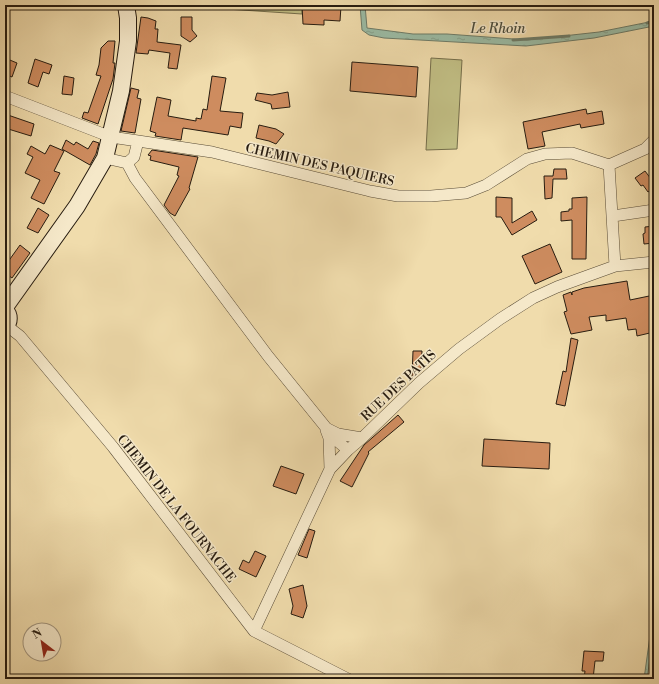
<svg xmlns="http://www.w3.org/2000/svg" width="659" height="684" font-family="'Libre Bodoni',serif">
<defs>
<pattern id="water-ripples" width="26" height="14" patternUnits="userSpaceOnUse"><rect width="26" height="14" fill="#9bbca5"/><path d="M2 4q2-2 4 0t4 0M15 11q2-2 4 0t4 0" fill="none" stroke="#86a18d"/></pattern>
</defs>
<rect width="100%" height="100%" fill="#f0dcac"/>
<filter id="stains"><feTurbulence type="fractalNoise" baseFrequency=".005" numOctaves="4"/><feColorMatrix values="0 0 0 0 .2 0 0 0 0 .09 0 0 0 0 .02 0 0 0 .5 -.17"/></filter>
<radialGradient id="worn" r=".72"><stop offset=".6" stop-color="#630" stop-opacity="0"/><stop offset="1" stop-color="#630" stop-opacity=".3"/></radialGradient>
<path fill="#c1be84" stroke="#746d4a" d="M181,5H302V14L181,6Z
M431,58L462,60L457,149L426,150Z"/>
<path fill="url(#water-ripples)" stroke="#6d7c69" d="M360,5H365L367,28L413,34H447L527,40L599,32L654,21V26L594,38L526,46L384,38L369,35L362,30Z
M654,607V630L647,679H644Z"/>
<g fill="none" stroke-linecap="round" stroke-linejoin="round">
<path stroke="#6d7c69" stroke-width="3" d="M647,23L654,21
M513,40L569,36"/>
</g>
<path fill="#ce8c5f" stroke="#271c10" d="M302,5L341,6L340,21L324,20V25L303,24Z
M141,17L148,18L156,21L155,29H158L157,42L181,45L177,69L168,68L170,53L149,50L148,54L136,53Z
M181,17H192V30L197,36L190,42L181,36Z
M108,41H115L113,63H115L113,79L98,124L82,118L84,112L88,113L101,76L96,75L99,65L101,48Z
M5,58L17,63L12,77L5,74Z
M35,59L52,65L49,74L43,72L38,87L28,83Z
M352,62L418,67L416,97L350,91Z
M64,76L74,78L72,95L62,94Z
M212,76L226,78L220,111L243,113L241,128L230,126L228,135L183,128L181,140L155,136L156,133L150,131L157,97L171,100L168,116L196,121V118L201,119L203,109L207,110Z
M131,88L139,90L137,98L141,99L135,133L121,131Z
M288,92L290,107L272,109L271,104L255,100L257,93L272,95Z
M586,109L587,114L602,111L604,124L581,128L580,124L542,132L545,146L528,149L523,122Z
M5,114L34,124L31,136L5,128Z
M259,125L276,129L284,134L276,144L269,141L256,138Z
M66,140L74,145L76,142L88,149L93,141L99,143L96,154L90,165L62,149Z
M50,145L64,151L54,171L60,173L44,204L31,198L40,180L25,173L33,157L27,154L31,146L45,154Z
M152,150L198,157L189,188L190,189L175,216L170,213L164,205L179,176L177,175L179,167L150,160L151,156L148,155Z
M554,169H566L567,179H553L552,198L545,199L544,176H553Z
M645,171L654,183V188L648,192L643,185L641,186L635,178Z
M496,197L512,198V223L532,211L537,220L512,235L501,217H496Z
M587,197L586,259H572V220L561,221V212L569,211V209H572V198Z
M38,208L49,215L38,233L27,228Z
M654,226V243L644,244L643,234L645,233V227Z
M550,244L562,272L535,284L522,256Z
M20,245L30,253L12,278L5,273V266Z
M627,281L630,300L654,295V332L637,336L636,329L628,330L626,318L606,321V315L589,317L592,330L571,334L564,312L567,311L563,295L571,292L572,295V292L584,288Z
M571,338L578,340L565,406L556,404L563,371L566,372Z
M413,351H422L421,372L412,377Z
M398,415L404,422L368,452L369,453L352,487L340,481L364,445Z
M484,439L550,443L549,469L482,466Z
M281,466L304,474L296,494L273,486Z
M309,529L315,531L307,558L298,555Z
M255,551L266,556L256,577L239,569L243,560L249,563Z
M303,585L307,606L303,618L291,614L293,606L289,589Z
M584,651L604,652L603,661H595L593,679H584L585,671H582Z"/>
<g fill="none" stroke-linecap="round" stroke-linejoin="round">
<defs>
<path id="street" d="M5,96L111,137L212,152L370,191L398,196H431L466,193L486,185L527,159L545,154L572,153L609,165
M105,158L127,163
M127,163L135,178L268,356L336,440L348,450
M127,163L134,157L138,141
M609,165L615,266
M609,165L645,149L654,140
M613,216L654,210
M7,326L20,336L113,447L254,631L348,679
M328,429L338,434L362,438
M326,430L329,438L330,469
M254,631L330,469L348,450L362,438L419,383L459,349L500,319L533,298L557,287L615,266L654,262"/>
<path id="secondary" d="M5,307L77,206L105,158L121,91L128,41V18L126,5
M5,310C10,315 10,322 5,327"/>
</defs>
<use href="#street" stroke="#594c37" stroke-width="12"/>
<use href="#secondary" stroke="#271c10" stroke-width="18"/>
<use href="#street" stroke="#f5e8c9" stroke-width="11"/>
<use href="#secondary" stroke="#f5e8c9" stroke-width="16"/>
</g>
<g text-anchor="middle" stroke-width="3" stroke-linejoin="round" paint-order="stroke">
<g font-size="13" fill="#271c10" stroke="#f5e8c9">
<text transform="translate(320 164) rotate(13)" y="5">CHEMIN DES PAQUIERS</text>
<text transform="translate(398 385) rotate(-43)" y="5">RUE DES PATIS</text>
<text transform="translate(177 508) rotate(52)" y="5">CHEMIN DE LA FOURNACHE</text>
</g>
<g font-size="14" font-style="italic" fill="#4a4c3d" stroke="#f5e8c9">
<text x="498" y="33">Le Rhoin</text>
</g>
</g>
<rect width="659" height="684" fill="none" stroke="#f0dcac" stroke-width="20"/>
<rect x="6" y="6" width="647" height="672" fill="none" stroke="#271c10" stroke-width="2"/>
<rect x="10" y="10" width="639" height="664" fill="none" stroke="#271c10"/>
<g transform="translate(42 642) rotate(329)"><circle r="19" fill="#f5e8c9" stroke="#a3967f"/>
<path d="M0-3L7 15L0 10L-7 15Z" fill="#8f2418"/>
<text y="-6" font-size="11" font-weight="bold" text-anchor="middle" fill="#271c10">N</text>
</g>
<rect width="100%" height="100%" filter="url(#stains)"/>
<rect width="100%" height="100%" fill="url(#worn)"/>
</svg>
